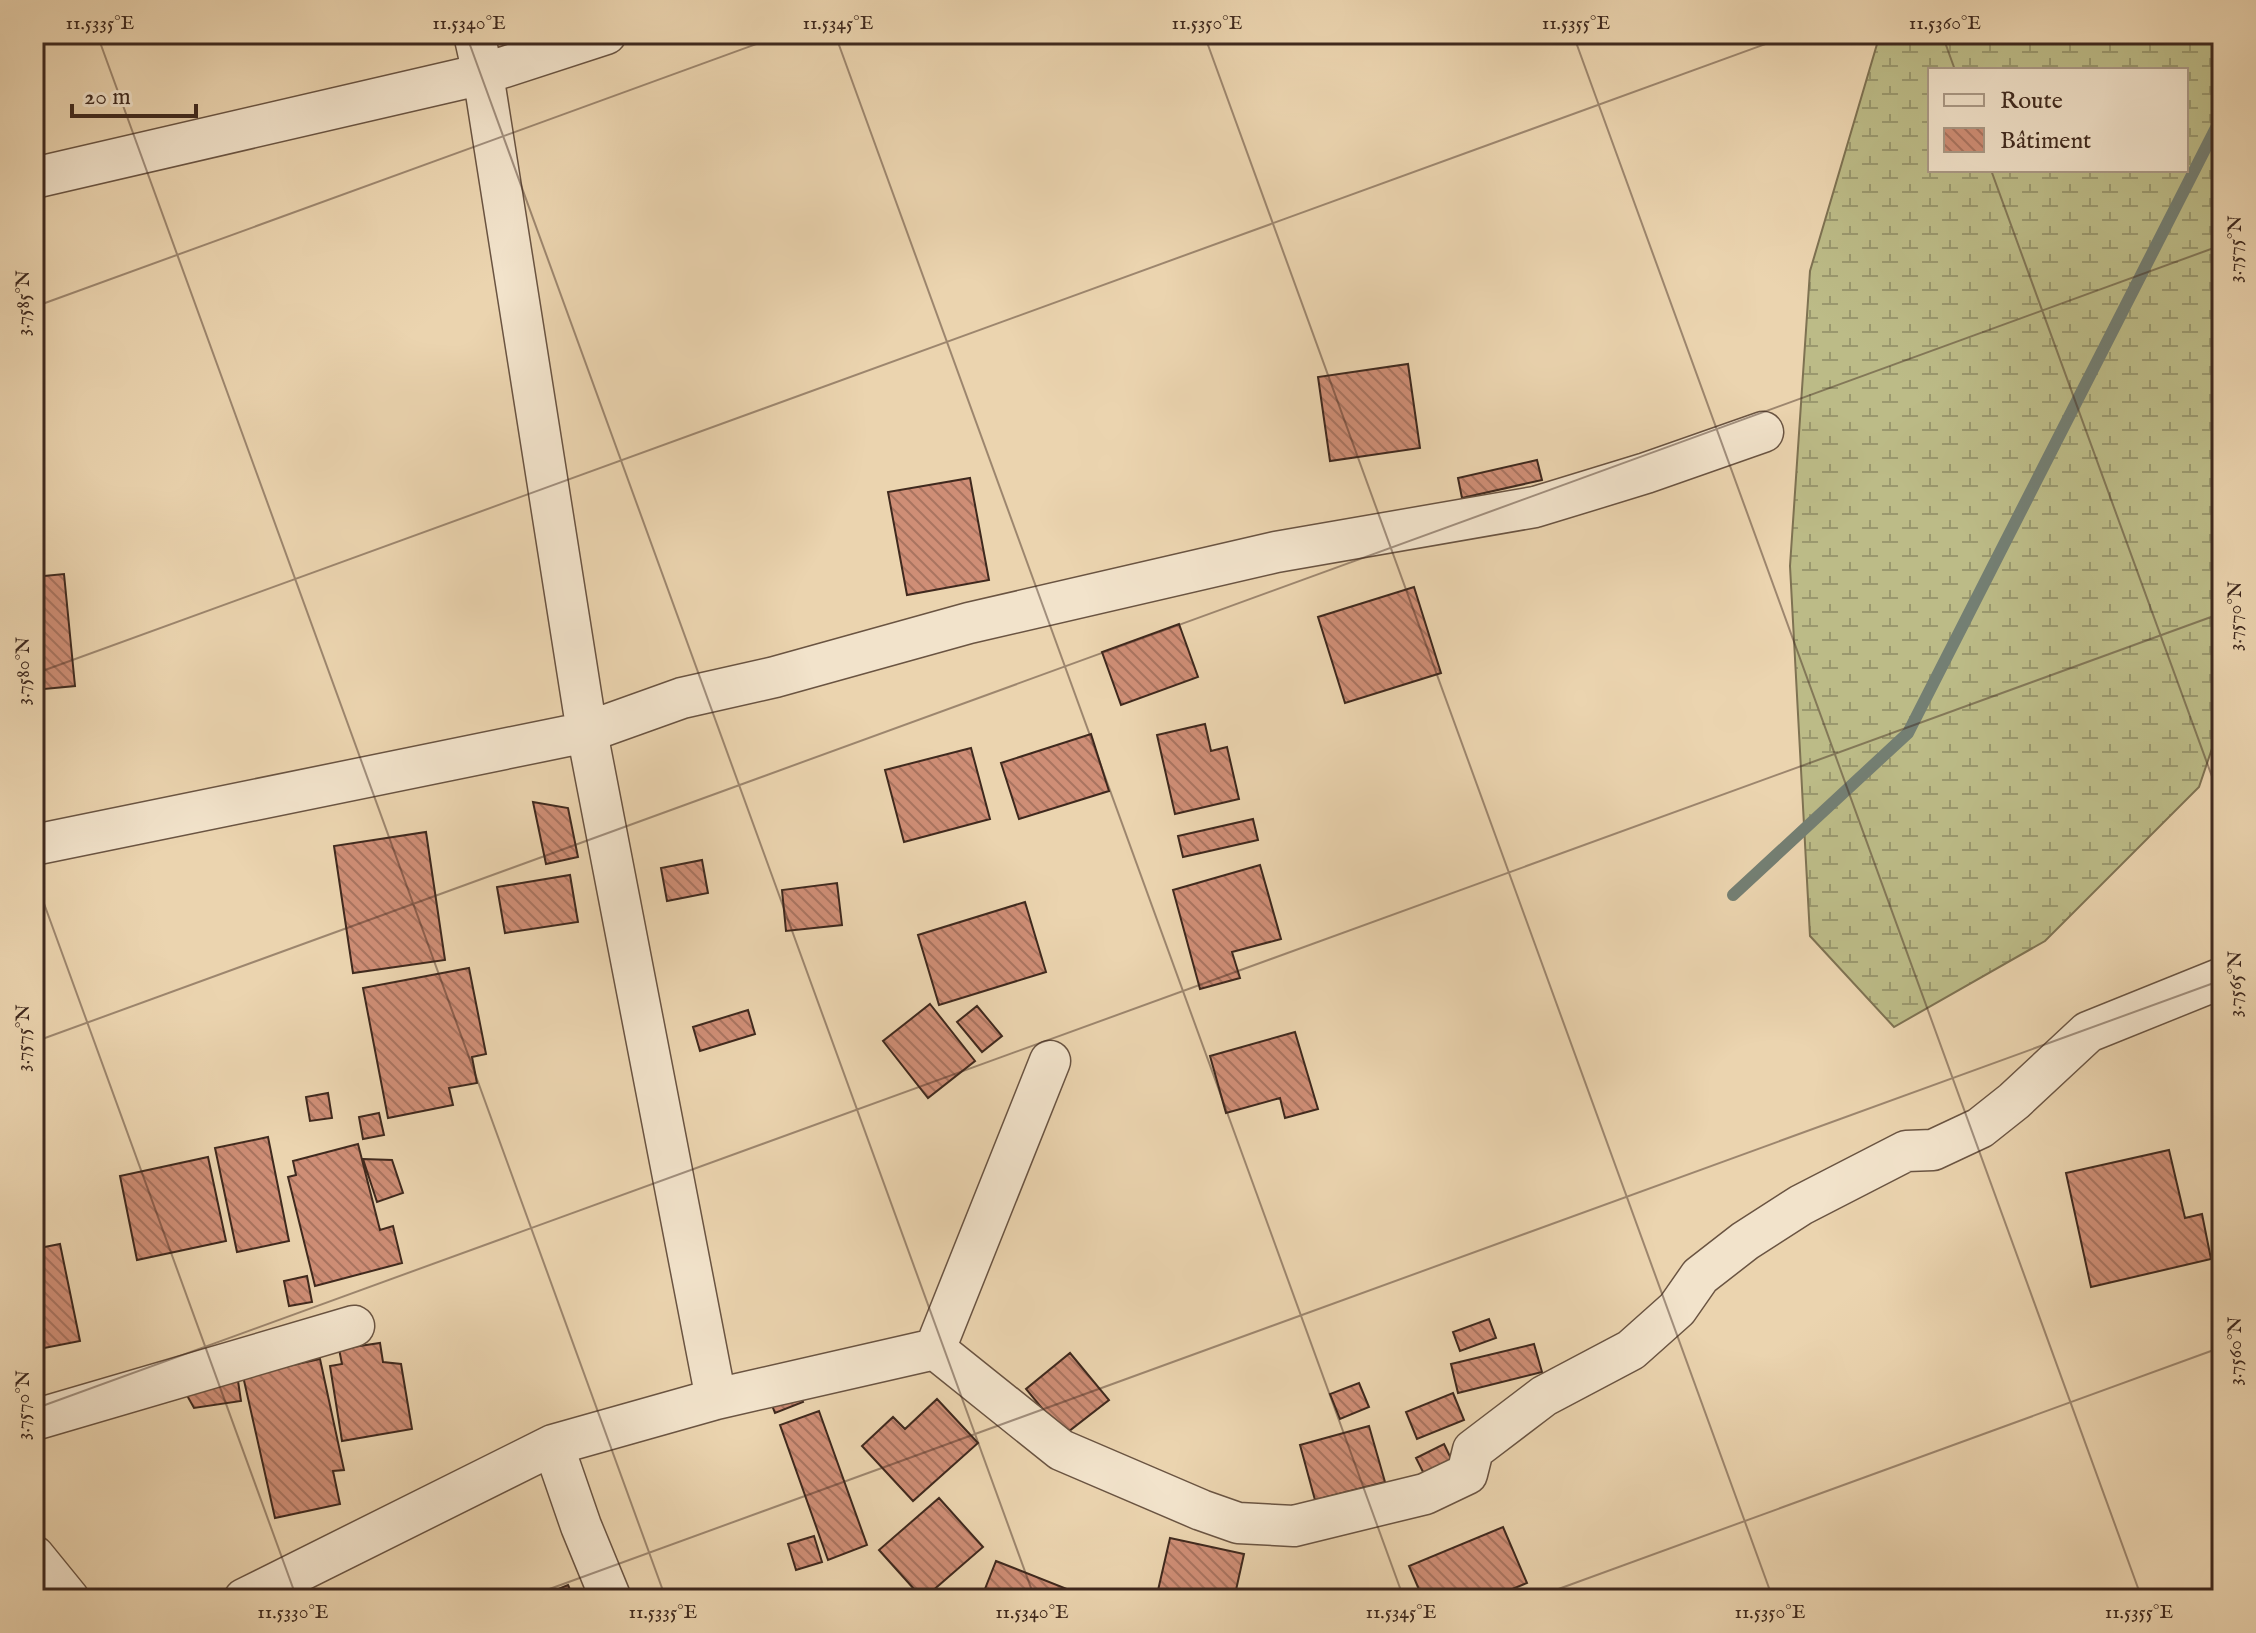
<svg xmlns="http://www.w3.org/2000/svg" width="2256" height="1633" font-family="'IM FELL English',serif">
<defs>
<pattern id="wetland-marsh" width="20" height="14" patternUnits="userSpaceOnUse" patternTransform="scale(2)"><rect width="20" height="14" fill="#bcbb87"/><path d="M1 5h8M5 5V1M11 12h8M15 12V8" fill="none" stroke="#9a986e"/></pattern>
<pattern id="building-back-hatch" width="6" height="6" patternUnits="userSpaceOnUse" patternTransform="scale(2)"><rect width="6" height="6" fill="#cf8e76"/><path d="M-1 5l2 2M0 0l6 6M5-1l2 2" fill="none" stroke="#a97460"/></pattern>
</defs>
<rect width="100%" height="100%" fill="#ebd4af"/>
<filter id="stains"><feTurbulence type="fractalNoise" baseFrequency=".0025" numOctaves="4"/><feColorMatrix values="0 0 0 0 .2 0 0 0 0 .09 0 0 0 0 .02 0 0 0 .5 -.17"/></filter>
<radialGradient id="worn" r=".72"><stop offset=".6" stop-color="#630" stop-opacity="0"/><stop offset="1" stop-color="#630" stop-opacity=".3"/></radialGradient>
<path fill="url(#wetland-marsh)" stroke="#7e7252" stroke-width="2" fill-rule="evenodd" d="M1880,34H2222V719L2199,787L2045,941L1894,1027L1810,936L1790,566L1810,271ZM1930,70H2186V170H1930Z"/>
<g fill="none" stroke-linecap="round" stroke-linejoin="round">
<path stroke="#747f73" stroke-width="12" d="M1733,895L1908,733L2222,116"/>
</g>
<path fill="url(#building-back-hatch)" stroke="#3f291e" stroke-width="2" d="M1408,364L1420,448L1330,461L1318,377Z
M1537,460L1542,480L1462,498L1458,478Z
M970,478L989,580L907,595L888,492Z
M64,574L75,686L34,690V577Z
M1414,587L1441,673L1345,703L1318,617Z
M1179,624L1198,677L1121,705L1102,652Z
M1205,724L1211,751L1227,747L1239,799L1175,814L1157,735Z
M1091,734L1109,791L1019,819L1001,763Z
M971,748L990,819L904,842L885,770Z
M533,802L568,808L578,857L546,864Z
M1253,819L1258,840L1183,857L1178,836Z
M426,832L445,960L353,973L334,846Z
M702,860L708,893L667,901L661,868Z
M1260,865L1281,939L1232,952L1240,978L1200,989L1173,890Z
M570,875L578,922L505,933L497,887Z
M837,883L842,925L786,931L782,890Z
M1025,902L1046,972L939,1005L918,935Z
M469,968L486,1054L472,1057L477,1083L449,1088L453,1105L388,1118L363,988Z
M930,1004L975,1061L928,1098L883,1041Z
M977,1006L1002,1036L982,1052L957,1022Z
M748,1010L755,1034L700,1051L693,1027Z
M1295,1032L1318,1109L1285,1118L1280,1098L1226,1113L1210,1056Z
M328,1093L332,1118L310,1121L306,1097Z
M379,1113L384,1135L363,1139L359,1117Z
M268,1137L289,1241L237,1252L215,1148Z
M358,1144L380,1230L393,1226L402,1263L315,1286L288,1177L296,1175L293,1161Z
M2169,1150L2185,1218L2202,1214L2211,1259L2091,1287L2066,1173Z
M208,1157L226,1241L137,1260L120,1176Z
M363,1159L392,1160L403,1193L377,1202Z
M60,1244L80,1341L34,1350V1249Z
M307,1276L312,1302L289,1306L284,1281Z
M1489,1319L1496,1338L1460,1351L1453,1332Z
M380,1343L383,1362L401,1364L412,1429L342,1441L330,1366L342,1364L339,1349Z
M1534,1344L1542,1372L1458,1393L1451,1364Z
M1070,1353L1109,1400L1064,1435L1026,1389Z
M320,1359L344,1470L333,1471L340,1504L275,1518L243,1376Z
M238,1381L241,1401L194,1408L184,1390Z
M1359,1383L1369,1407L1340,1419L1330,1394Z
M796,1384L803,1402L775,1413L768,1395Z
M1453,1393L1464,1420L1417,1439L1406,1412Z
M937,1399L978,1443L913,1501L862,1446L893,1417L905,1429Z
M819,1411L867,1545L828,1560L780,1425Z
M1369,1426L1385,1482L1315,1500L1300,1445Z
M1444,1444L1455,1467L1427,1480L1416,1458Z
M939,1498L983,1547L923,1599L879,1550Z
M1503,1527L1527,1583L1488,1599H1423L1409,1566Z
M814,1536L822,1562L796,1570L788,1544Z
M1170,1538L1244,1554L1234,1599H1156Z
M996,1561L1067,1589L1063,1599H981Z
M568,1585L574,1599H534Z"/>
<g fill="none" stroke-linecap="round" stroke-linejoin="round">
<defs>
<path id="minor" d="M34,178L483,74L606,34
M34,845L587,732L483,74L474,34
M935,1349L1050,1061
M716,1399L587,732L682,698L775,677L969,623L1276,552L1535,507L1646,473L1763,432
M34,1420L354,1326
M553,1445L581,1526L611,1599
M34,1556L69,1599
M244,1599L553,1445L716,1399L935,1349L1061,1450L1201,1510L1238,1523L1294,1526L1425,1494L1467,1474L1473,1450L1544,1396L1631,1350L1677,1309L1700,1276L1745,1241L1801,1205L1906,1151L1933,1150L1980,1128L2014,1101L2088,1032L2222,978"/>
</defs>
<use href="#minor" stroke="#6a5442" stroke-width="43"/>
<use href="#minor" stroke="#f2e3cb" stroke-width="40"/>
</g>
<path fill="none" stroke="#3f291e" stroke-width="2" stroke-opacity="0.45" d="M97,34L666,1599M466,34L1035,1599M835,34L1404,1599M1204,34L1773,1599M1573,34L2142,1599M1942,34L1955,70M1991,170L2222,804M34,307L784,34M34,674L1793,34M34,876L297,1599M34,1042L2222,245M34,1409L2222,613M522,1599L2222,980M1531,1599L2222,1347"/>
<rect width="2256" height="1633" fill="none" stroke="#ebd4af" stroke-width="88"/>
<rect x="1928" y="68" width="260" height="104" fill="#f2e3cb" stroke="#aa9986" stroke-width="2"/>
<rect x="1944" y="94" width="40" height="12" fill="#f2e3cb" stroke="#aa9986" stroke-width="2"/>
<text x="2000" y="108" font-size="24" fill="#3f291e">Route</text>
<rect x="1944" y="128" width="40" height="24" fill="url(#building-back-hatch)" stroke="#aa9986" stroke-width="2"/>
<text x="2000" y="148" font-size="24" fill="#3f291e">Bâtiment</text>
<path d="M72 104v12h124v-12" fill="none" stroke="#3f291e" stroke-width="4"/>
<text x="84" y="104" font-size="24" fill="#3f291e" stroke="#f2e3cb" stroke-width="6" paint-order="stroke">20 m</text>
<rect x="44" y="44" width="2168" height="1545" fill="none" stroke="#3f291e" stroke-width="3"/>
<g font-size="20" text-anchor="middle" fill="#3f291e">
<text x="100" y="29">11.5335°E</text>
<text x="469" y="29">11.5340°E</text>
<text x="838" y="29">11.5345°E</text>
<text x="1207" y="29">11.5350°E</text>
<text x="1576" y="29">11.5355°E</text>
<text x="1945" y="29">11.5360°E</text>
<text transform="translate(2234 249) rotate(-90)" y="7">3.7575°N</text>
<text transform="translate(22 303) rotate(-90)" y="7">3.7585°N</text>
<text transform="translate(2234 616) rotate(-90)" y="7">3.7570°N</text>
<text transform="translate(22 671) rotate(-90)" y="7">3.7580°N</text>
<text transform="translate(2234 984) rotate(-90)" y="7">3.7565°N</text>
<text transform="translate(22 1038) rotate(-90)" y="7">3.7575°N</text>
<text transform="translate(2234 1351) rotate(-90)" y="7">3.7560°N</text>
<text transform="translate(22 1405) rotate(-90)" y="7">3.7570°N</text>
<text x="293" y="1618">11.5330°E</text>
<text x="663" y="1618">11.5335°E</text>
<text x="1032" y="1618">11.5340°E</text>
<text x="1401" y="1618">11.5345°E</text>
<text x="1770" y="1618">11.5350°E</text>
<text x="2139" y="1618">11.5355°E</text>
</g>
<rect width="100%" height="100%" filter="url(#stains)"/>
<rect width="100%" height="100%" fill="url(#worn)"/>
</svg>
